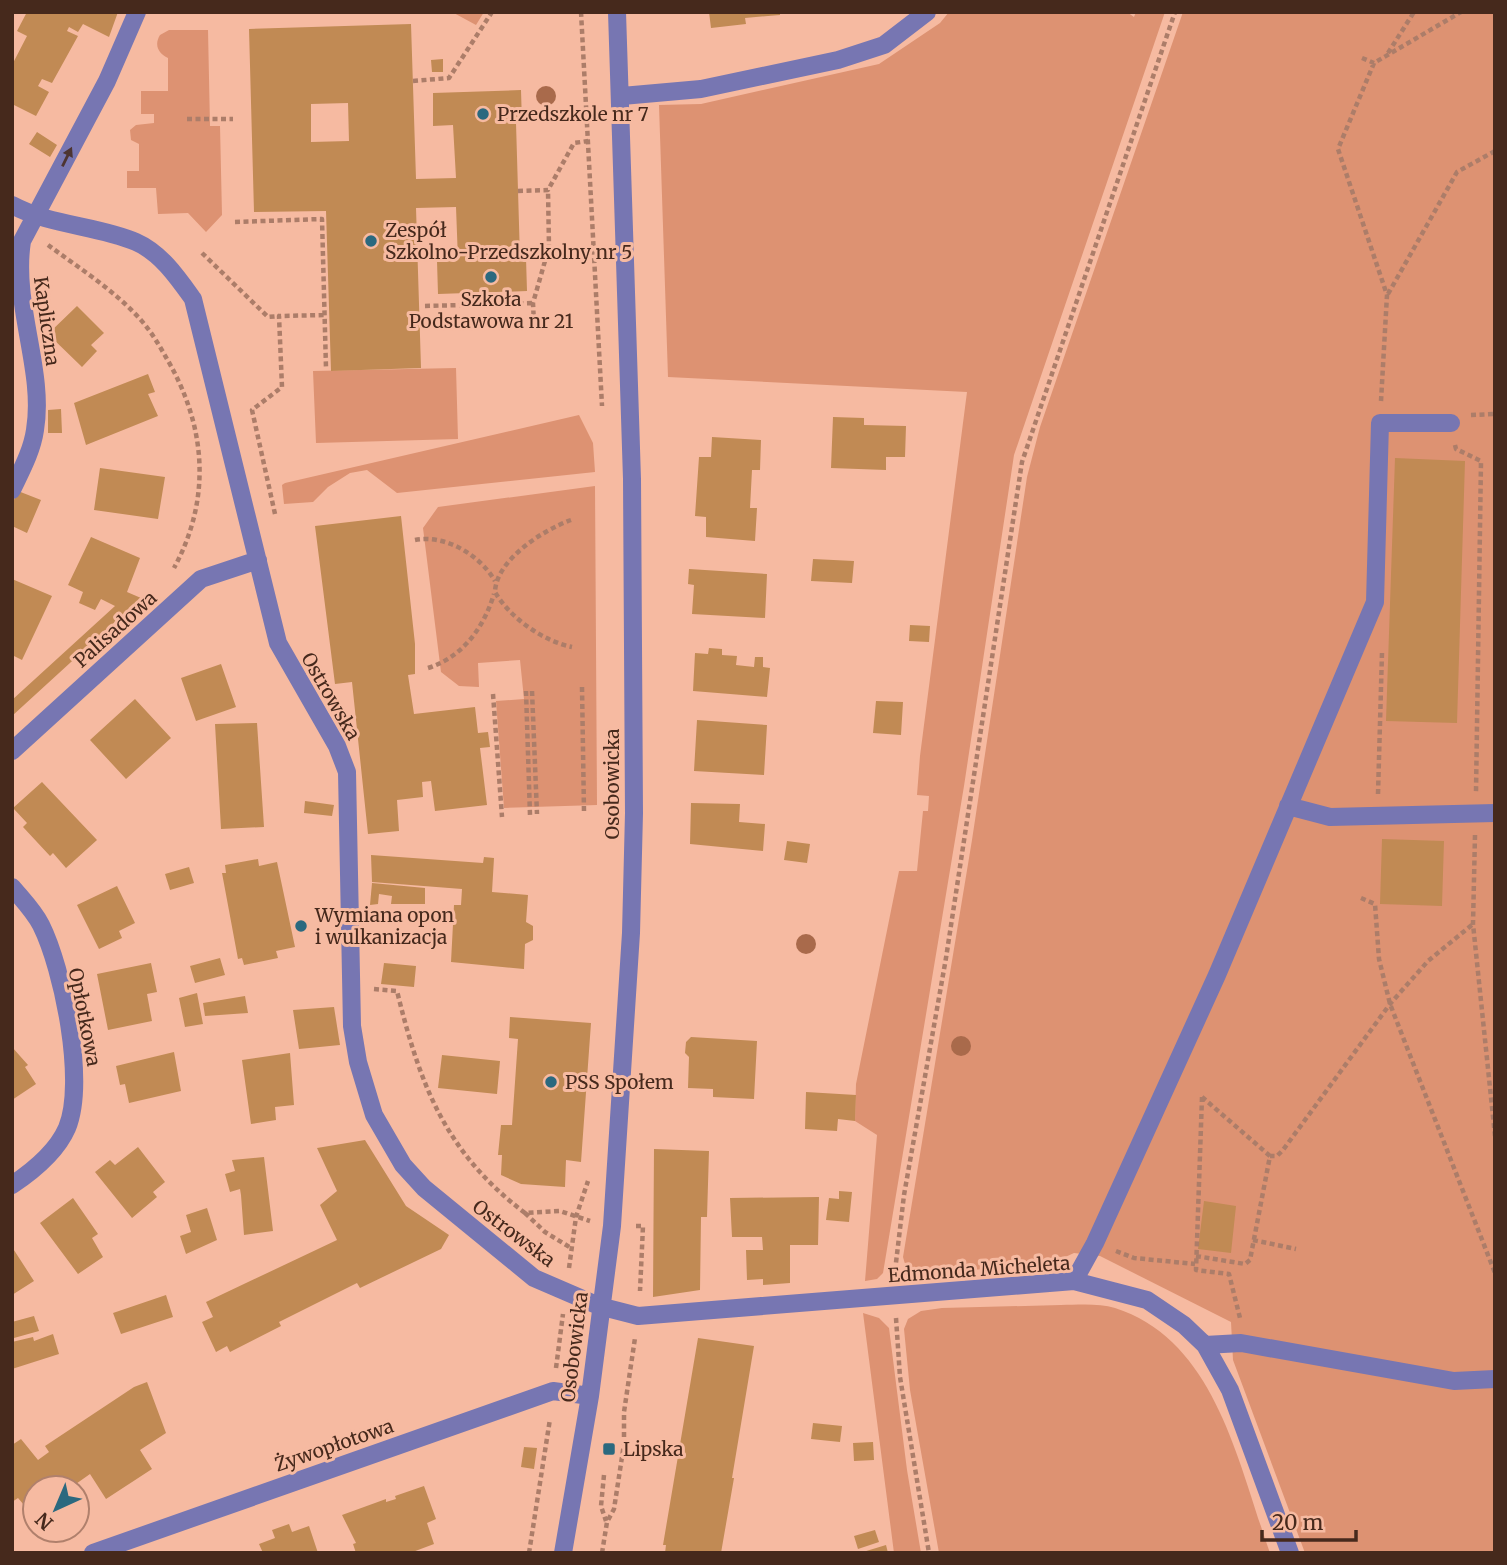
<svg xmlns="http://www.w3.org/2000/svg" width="1507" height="1565" font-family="Merriweather,serif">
<rect width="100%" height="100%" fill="#f6baa1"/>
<path fill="#dd9272" d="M452,12H484L476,25Z
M949,12H1127L1134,17L1136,12H1165L1014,455L964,786L883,1273L877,1279L865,1281L877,1135L855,1121L856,1084L899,871H917L923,811H928L929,796L917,795L920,756L967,392L668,377L659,105L701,104L879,64L940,23Z
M1183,12H1495V1553H1305L1233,1360L1231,1322L1100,1256L1074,1253L1050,1264L945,1272L942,1281C923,1280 908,1279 903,1257L972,840L1027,477L1040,427Z
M169,30H208L210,126H220L222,215L206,232L188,213L158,214L156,188H127V171H139V144L131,140L130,130L136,125L154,123V114H141V91H168V58C158,53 154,45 160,35Z
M456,368L458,439L316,443L313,371Z
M579,415L593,443L595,472L397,493L367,470L350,473L328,487L313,502L284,504L282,485L285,483Z
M595,486L597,805L504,808L496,701L524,699L520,660L478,663L479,687L459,686L441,672L423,528L438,507Z
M1061,1305C1077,1305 1099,1303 1115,1308C1216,1340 1238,1464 1270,1553H939L910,1390L904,1329L908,1319L921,1311L942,1308Z
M863,1313L879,1318L889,1328L907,1470L921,1553H894Z"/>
<path fill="#c18a54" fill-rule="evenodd" d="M27,12H118L109,37L83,24L78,32L69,27L67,31L78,36L52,83L42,79L38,86L49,92L36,116L12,104V65L27,36L17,31Z
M709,12H780V15L745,18L746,24L711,28Z
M411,24L416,179L456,178L453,125L433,126V93L521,90L522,123H516L520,258H526L527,291L438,294L437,261L458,260L456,207L416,208L421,368L331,371L326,211L254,212L249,29ZM348,103L349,141L311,142V104Z
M443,59V72H432L431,60Z
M37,132L57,145L50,157L29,144Z
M77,306L104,333L91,345L97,351L82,367L48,334Z
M148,374L155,392L148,394L158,416L86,445L74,403Z
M61,409L62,433H48V410Z
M833,417L864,418V425L906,426L905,457H886V470L831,468Z
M712,437L761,440L760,470H752L750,508H757L755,541L706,537V517L695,516L699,457H711Z
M1395,458L1465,461L1457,723L1386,721Z
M100,468L165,477L158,519L94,510Z
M18,491L41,500L27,533L12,526L13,502Z
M401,516L415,644V674L408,675L414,714L475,707L478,733L488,732L490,747L480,748L487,805L435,811L431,781L422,782L423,797L397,800L399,831L368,834L352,682L335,684L315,526Z
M91,537L140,558L127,592L141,598L12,716V700L115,606L101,599L95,610L79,603L83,592L68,585Z
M813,559L854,561L852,583L811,581Z
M689,569L767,574L765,618L692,614L694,585L688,584Z
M12,579L52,596L22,660L12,655Z
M910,625L930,626L929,642L909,641Z
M709,648L722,649V655L737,656L736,665L754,667L755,657H763V667L770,668L767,697L693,691L695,653L708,654Z
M221,664L236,707L196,721L181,678Z
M135,699L171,738L126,779L90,740Z
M876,701L903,702L901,735L873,733Z
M697,720L767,725L764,775L694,771Z
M257,723L264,827L221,829L215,724Z
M42,782L97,840L66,868L53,853L50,856L23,827L27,823L13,808Z
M305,801L334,805L332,816L304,813Z
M691,803L740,804L739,822L765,824L763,851L690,844Z
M1382,839L1444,841L1442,906L1380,904Z
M787,841L810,844L807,863L784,860Z
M371,855L483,863L484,857L494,858L492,892L528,895L526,922L533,926V940L525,944L524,969L451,962L454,905H461L462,889L372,882Z
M258,859L259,866L277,862L295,947L276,951L278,958L244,965L242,958L238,959L222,873H226L225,865Z
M189,867L194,883L170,890L165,874Z
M372,883L425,888V904H391L392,896L379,894L378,904L370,905Z
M117,886L135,923L119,931L122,938L99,949L77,905Z
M220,958L225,975L195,983L190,966Z
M151,963L157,992L147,994L152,1021L108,1030L97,974Z
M384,963L416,966L414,987L381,984Z
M197,993L203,1024L185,1027L179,998Z
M245,996L248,1013L205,1016L203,1003Z
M334,1007L340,1045L299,1049L293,1010Z
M510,1017L591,1023L581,1162L566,1160L565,1187L521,1184L501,1175L502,1155H498L501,1125H512L518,1039L509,1038Z
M691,1037L757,1041L754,1099L713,1097V1089L688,1088L689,1057L685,1053L686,1042Z
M12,1047L28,1065L25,1067L36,1084L12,1100Z
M174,1052L181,1091L129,1103L125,1084L120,1085L116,1066Z
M290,1053L294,1105L275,1107L276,1120L251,1124L242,1060Z
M442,1055L500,1061L497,1094L438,1088Z
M806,1092L856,1095L855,1121L838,1119L837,1131L805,1129Z
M365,1140L406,1206L449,1235L441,1249L360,1288L357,1283L279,1322L281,1326L230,1352L227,1346L216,1352L202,1322L213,1317L206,1302L337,1240L320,1205L337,1191L317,1148Z
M138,1147L165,1182L153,1192L157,1197L132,1218L95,1172L110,1160L115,1165Z
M654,1149L709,1151L707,1217H701L700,1290L653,1297Z
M264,1157L273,1231L244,1235L241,1195L240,1189L230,1192L225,1174L235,1171L232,1160Z
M839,1191L852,1192L849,1222L826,1220L829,1198L839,1199Z
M819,1197L818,1245H790V1283L763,1285V1279L747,1280L746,1250H763L762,1237H732L730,1198Z
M73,1198L98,1234L92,1238L103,1257L78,1274L40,1223Z
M1204,1201L1236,1206L1231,1253L1198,1249Z
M207,1208L217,1240L186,1254L180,1236L191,1232L186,1215Z
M12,1247L34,1281L12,1295Z
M166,1295L173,1317L121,1334L113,1313Z
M34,1316L39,1331L14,1338L12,1322Z
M53,1334L59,1354L12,1369V1342L33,1337L34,1341Z
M698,1338L754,1346L732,1478H734L721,1553H665L666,1545H663Z
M147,1382L166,1433L140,1450L152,1469L106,1499L90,1474L73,1486L75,1488H35V1498L24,1505L18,1498L12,1502V1445L21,1439L38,1460L49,1452L45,1446L134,1387Z
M813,1423L842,1426L840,1442L811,1439Z
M873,1442L874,1460L854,1461L853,1443Z
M524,1447L537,1448L534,1469L521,1467Z
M424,1486L436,1519L427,1523L434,1544L410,1553H356L353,1544L356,1543L342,1515L386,1499V1502L396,1499L395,1496Z
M289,1524L292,1532L309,1526L318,1553H263L259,1544L275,1538L272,1530Z
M875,1530L879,1542L858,1549L854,1536Z
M886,1545L888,1553H863V1552Z"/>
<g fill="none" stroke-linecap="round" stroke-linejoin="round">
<path stroke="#ac7d69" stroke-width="4.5" stroke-dasharray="5 3.5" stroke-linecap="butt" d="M581,12L602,406
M1388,53L1414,12
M1362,58L1374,63
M413,81L449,78L492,12
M187,119H233
M518,191L548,190L574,143L588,141
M235,222L322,219L326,368
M48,245C79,268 114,290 140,319C151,331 159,345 167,359C206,426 212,498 174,568
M202,253L268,317L279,316
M1388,294L1457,172L1495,151
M425,306L533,303
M534,324L533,303L549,247L548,190
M1381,401L1387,295L1338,149L1374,63L1461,12
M1471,415L1495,414
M1455,445L1456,449L1481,461L1476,792
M275,514L252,410L282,387L279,316L325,315
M571,520C543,530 496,560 495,592C510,618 543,641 572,647
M415,540C445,534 480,555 495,581
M428,668C463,657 484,627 494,594
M582,687L584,812
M526,691L530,815
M532,691L537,814
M493,694L502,817
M1378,794L1382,652
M1475,835L1473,924L1495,1136
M1361,898L1375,904L1379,959L1390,1004L1495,1273
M374,989L397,991C420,1085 445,1152 525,1213L560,1211L590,1221
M1202,1097L1196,1270L1229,1274L1240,1318
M1202,1097L1270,1156
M525,1213L545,1232L571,1248
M636,1226H643L640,1291
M1253,1240L1296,1249
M1116,1251L1134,1258L1195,1264
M1196,1256L1245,1264L1250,1260L1270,1156H1277L1283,1150L1390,1004L1428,961L1473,924
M569,1268L576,1217L588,1181
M895,1271L904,1195L946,958L1022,462L1175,12
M896,1318L900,1377L929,1553
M556,1368L563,1314
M604,1475L601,1506L606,1521
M529,1553L550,1419
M602,1553L607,1522L614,1509L624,1444V1412L635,1338"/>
<path stroke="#7776b2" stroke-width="18" d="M622,96L701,89L838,60L884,45L927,12
M12,205C51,226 96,225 136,242C161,253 178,278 193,299L278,643L337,746L347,772L352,1026L358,1062L374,1115L403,1165L424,1188L534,1278L599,1306L638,1316L1074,1281L1147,1300L1184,1325L1205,1345L1230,1390L1290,1553
M12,490C21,471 32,451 35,430C45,370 12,305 22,241L107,81L137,12
M12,751L201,579L258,560
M1288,806L1330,817L1495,813
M12,887C22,899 34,911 41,925C63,969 86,1082 67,1128C57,1151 33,1171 12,1185
M1074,1281L1095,1243L1217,975L1375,602L1380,423H1451
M1205,1345L1241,1343L1454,1381L1495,1379
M93,1553L553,1391L590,1396
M563,1553L590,1396L612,1226L631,933L634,813L632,479L617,12"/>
</g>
<g fill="#a96a4b">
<circle cx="546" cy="96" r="10"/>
<circle cx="806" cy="944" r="10"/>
<circle cx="961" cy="1046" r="10"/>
</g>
<defs><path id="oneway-solid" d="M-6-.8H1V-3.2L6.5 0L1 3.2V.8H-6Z" transform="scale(1.75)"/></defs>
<use fill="#4d3532" href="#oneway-solid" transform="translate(67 157) rotate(-64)"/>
<g fill="#2b697f" stroke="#f6baa1" stroke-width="2.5">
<circle cx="483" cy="114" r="7"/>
<circle cx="371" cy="241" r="7"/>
<circle cx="491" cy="277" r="7"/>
<circle cx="301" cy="926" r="7"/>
<circle cx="551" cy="1082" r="7"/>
<rect x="602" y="1442" width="14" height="14" rx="3.5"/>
</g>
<g text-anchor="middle" stroke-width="6" stroke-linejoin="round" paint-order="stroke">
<g font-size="19" fill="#46291c" stroke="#f6baa1" text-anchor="start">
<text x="497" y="121">Przedszkole nr 7</text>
<text x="385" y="237">Zespół<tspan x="385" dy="22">Szkolno-Przedszkolny nr 5</tspan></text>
<text x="491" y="306" text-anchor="middle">Szkoła<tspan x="491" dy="22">Podstawowa nr 21</tspan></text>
<text x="315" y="922">Wymiana opon<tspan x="315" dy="22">i wulkanizacja</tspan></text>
<text x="565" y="1089">PSS Społem</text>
<text x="623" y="1456">Lipska</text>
</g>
<g font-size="19" fill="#46291c" stroke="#f6baa1">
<text transform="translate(47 321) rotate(82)" y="7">Kapliczna</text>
<text transform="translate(115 629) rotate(-42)" y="7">Palisadowa</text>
<text transform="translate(331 696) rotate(60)" y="7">Ostrowska</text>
<text transform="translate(612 784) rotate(-90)" y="7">Osobowicka</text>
<text transform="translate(85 1017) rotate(79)" y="7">Opłotkowa</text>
<text transform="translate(514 1233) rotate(37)" y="7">Ostrowska</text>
<text transform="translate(979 1269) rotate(-4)" y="7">Edmonda Micheleta</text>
<text transform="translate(574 1347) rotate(-83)" y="7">Osobowicka</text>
<text transform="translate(334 1445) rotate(-19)" y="7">Żywopłotowa</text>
</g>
</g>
<rect width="1507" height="1565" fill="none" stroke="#46291c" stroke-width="28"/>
<g transform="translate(56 1509) rotate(224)"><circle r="33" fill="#f6baa1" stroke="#b0806c" stroke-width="2"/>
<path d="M0-5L12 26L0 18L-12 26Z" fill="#2b697f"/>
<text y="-10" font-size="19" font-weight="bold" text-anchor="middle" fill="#46291c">N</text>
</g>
<path d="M1262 1530v10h94v-10" fill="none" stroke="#46291c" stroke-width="3.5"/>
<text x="1272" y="1530" font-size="21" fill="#46291c" stroke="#f6baa1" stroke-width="5" paint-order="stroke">20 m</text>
</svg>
